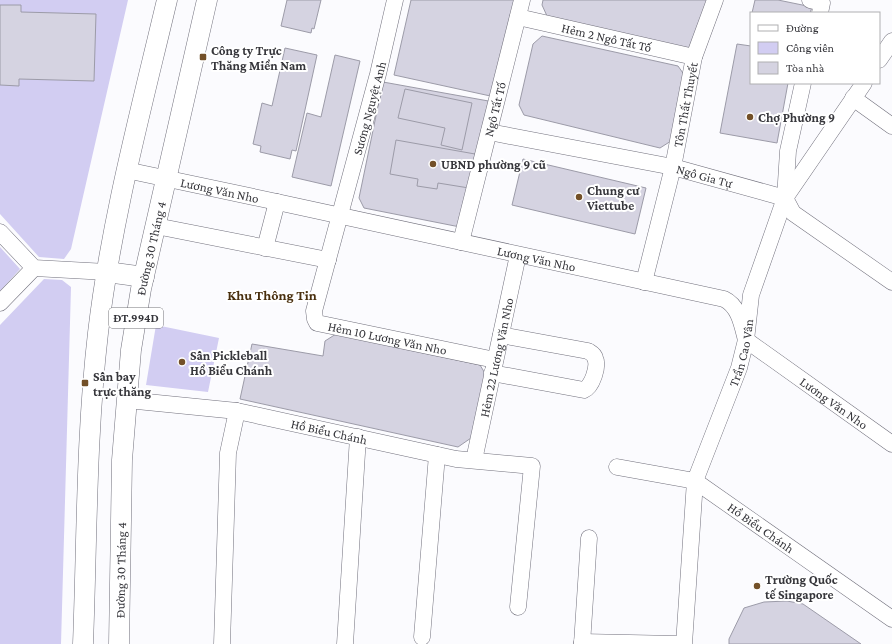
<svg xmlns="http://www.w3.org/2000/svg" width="892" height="644" font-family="'Crimson Pro',serif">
<rect width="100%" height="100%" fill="#fbfbfe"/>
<path fill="#d2cdf2" d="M0,0H128L71,249L64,259L39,257L0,214Z
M0,247L20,269L0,291Z
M44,279L62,280L71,287L61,644H0V325Z
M156,325L219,338L208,392L146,385Z"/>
<path fill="#d5d3e1" stroke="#9c9ba8" d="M287,0H321L314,29L312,28L311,33L281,26Z
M411,0H517L495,97L394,75Z
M543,0H708L697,44L687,48L547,16L542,5Z
M755,0H778L812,7L810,13H752Z
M0,5H21V12L96,14L94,81L19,79V86L0,85Z
M542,36L678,66L685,76L671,141L660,148L524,115L519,105L533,44Z
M737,44L751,46V83H788L777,143L720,133Z
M285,48L317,55L296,151L292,150L290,159L260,152L261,146L253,144L262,103L272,106Z
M335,55L360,61L331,186L292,177L307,113L321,117Z
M383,82L494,102L460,227L364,208L359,198Z
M405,89L472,103L462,150L441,145L445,128L398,118Z
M396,140L475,154L469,188L438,183L437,189L417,186L418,179L390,174Z
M523,159L646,188L635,234L512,205Z
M336,334L480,365L486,375L471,438L458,447L240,399L252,344L323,356L325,341Z
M787,601L803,604L861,644H729V639L744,608L764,602Z"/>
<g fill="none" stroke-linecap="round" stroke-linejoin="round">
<defs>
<g id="minor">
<path id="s1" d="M395,0L378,74L314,311L315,319L317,323L495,360"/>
<path d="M810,0L822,3L820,13"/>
<path id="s2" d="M518,17L694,57"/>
<path d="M879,60L892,41"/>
<path d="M853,98L892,126"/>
<path id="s3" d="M489,132L673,167L785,198L793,213L892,282"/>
<path id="s4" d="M126,170L277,202L724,299C739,306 742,325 746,340L892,444"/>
<path d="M785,198L788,151L803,83"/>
<path d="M156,226L328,260"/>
<path d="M0,232L34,268L107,272"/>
<path id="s5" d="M461,242L522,0"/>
<path d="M265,248L277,202"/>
<path id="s6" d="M644,282L673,167L694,57L715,0"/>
<path d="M0,303L34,268"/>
<path d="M492,373L584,390C592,387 599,366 595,358C594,354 591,353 588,351L501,335"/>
<path id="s7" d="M127,400L237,411L456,459L532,466L518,607"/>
<path id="s8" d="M474,460L518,255"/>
<path id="s9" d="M617,467L695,481L892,619"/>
<path d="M422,637L437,455"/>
<path d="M582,642L677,644"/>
<path d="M222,644L228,453L237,411"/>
<path d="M345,644L358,437"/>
<path d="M582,644L589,538"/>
<path id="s10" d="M684,644L695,481L739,368L746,340L751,295L785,198L864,83"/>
</g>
<g id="major">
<path d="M107,272L144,277"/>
<path d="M83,644C87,541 86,436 98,333C111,221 141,110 167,0"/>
<path id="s11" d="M119,644L122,460L131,350L141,289L207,0"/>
</g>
</defs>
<use href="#minor" stroke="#72717d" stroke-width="17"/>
<use href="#major" stroke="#72717d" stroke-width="21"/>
<use href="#minor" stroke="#fff" stroke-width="16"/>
<use href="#major" stroke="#fff" stroke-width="20"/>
</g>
<g fill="#735028" stroke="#fff" stroke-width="1.5">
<rect x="199" y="53" width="8" height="8" rx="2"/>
<circle cx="750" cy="117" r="4"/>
<circle cx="433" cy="164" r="4"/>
<circle cx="579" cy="197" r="4"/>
<circle cx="182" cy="362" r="4"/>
<rect x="81" y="379" width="8" height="8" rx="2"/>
<circle cx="757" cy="586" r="4"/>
</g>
<g text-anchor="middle" stroke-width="4" stroke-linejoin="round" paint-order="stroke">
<rect fill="#fff" stroke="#727276" stroke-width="1" x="109" y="308" width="54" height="20" rx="3"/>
<g font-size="12" font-weight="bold" fill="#36363b">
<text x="136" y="322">ĐT.994D</text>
</g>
<g font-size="13" fill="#36363b" stroke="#fff">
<text dy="5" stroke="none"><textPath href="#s2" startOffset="91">Hẻm 2 Ngô Tất Tố</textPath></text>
<text dy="5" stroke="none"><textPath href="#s6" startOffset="182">Tôn Thất Thuyết</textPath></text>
<text transform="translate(369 108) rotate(-75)" y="5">Sương Nguyệt Anh</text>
<text dy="5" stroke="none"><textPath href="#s5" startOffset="137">Ngô Tất Tố</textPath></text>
<text dy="5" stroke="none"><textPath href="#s3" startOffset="220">Ngô Gia Tự</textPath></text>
<text dy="5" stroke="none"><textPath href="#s4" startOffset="96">Lương Văn Nho</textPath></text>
<text dy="5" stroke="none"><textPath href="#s11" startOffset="398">Đường 30 Tháng 4</textPath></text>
<text dy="5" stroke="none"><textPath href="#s4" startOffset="420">Lương Văn Nho</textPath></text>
<text dy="5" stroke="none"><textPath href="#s1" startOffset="406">Hẻm 10 Lương Văn Nho</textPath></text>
<text dy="5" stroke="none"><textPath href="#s10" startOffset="300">Trần Cao Vân</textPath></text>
<text dy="5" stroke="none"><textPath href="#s8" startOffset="105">Hẻm 22 Lương Văn Nho</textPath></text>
<text dy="5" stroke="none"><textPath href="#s4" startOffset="768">Lương Văn Nho</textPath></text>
<text dy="5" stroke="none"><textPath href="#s7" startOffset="205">Hồ Biểu Chánh</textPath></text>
<text dy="5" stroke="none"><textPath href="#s9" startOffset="160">Hồ Biểu Chánh</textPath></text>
<text dy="5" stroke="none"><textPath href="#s11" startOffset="74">Đường 30 Tháng 4</textPath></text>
</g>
<g font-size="13" font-weight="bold" fill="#36363b" stroke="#fff" text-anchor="start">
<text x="211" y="55">Công ty Trực<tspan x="211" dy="15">Thăng Miền Nam</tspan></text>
<text x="758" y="122">Chợ Phường 9</text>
<text x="441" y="169">UBND phường 9 cũ</text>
<text x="587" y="195">Chung cư<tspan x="587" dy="15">Viettube</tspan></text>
<text x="190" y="360">Sân Pickleball<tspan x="190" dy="15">Hồ Biểu Chánh</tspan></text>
<text x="93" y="381">Sân bay<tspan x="93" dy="15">trực thăng</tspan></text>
<text x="765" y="584">Trường Quốc<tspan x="765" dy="15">tế Singapore</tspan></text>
</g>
<g font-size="14" font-weight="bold" fill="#492f0e" stroke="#fff">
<text x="272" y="300">Khu Thông Tin</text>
</g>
</g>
<rect x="750" y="12" width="130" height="72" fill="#ffffff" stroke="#afafb1"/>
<rect x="758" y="25" width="20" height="6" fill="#ffffff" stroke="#afafb1"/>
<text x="786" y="32" font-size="12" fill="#36363b">Đường</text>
<rect x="758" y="42" width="20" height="12" fill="#d2cdf2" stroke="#afafb1"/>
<text x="786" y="52" font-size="12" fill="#36363b">Công viên</text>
<rect x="758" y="62" width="20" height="12" fill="#d5d3e1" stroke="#afafb1"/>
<text x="786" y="72" font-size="12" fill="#36363b">Tòa nhà</text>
</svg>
